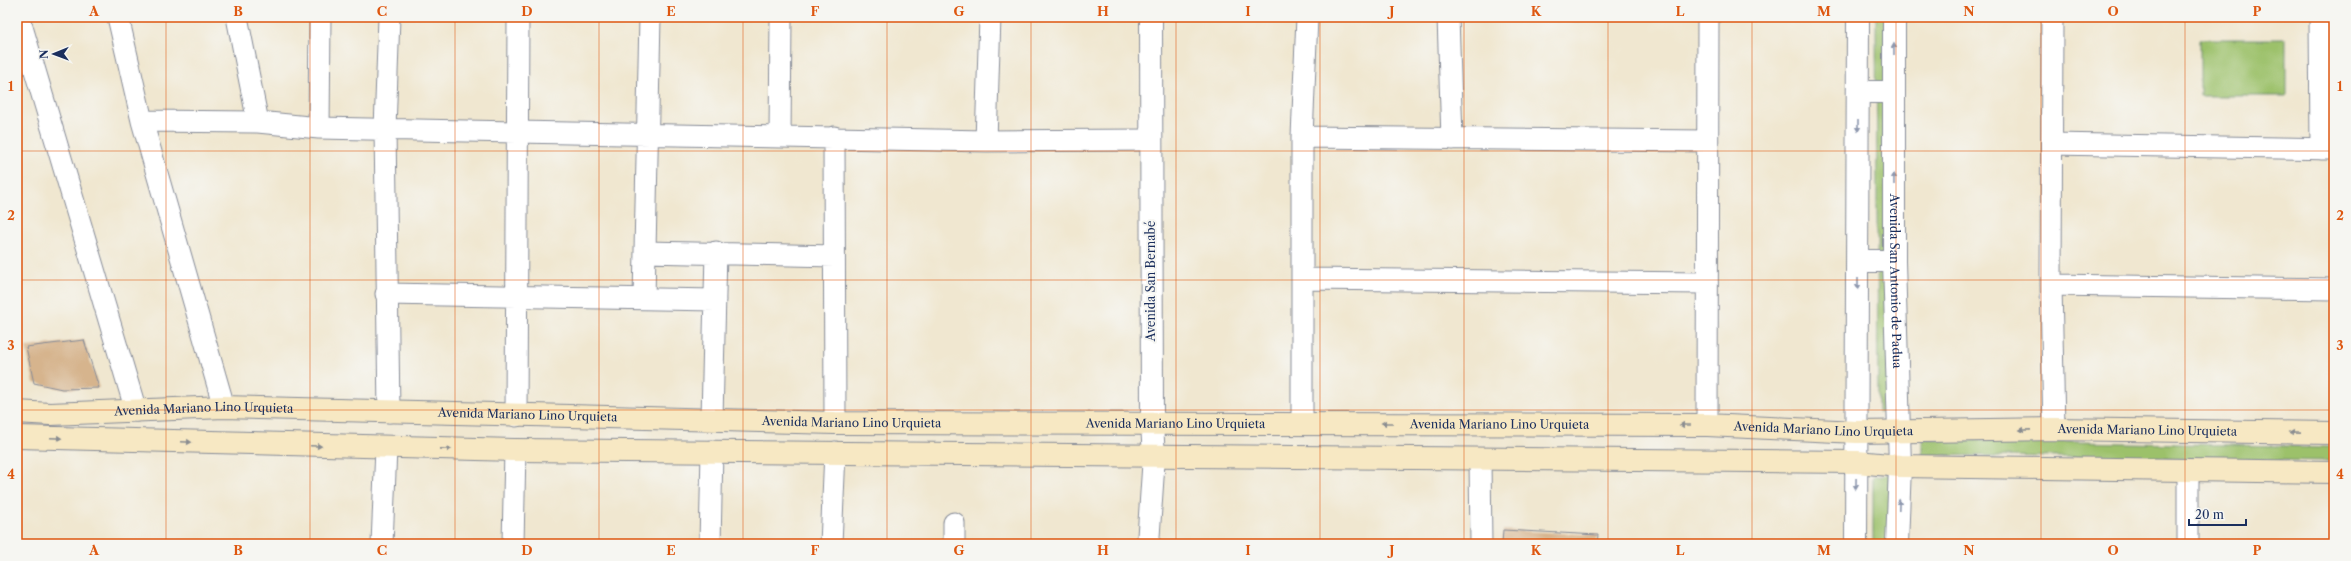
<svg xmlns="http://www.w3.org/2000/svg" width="2351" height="561" font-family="'Libre Caslon Text',serif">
<rect width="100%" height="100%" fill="#f6f6f2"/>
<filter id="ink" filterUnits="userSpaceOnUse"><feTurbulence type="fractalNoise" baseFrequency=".025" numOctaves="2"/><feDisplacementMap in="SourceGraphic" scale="8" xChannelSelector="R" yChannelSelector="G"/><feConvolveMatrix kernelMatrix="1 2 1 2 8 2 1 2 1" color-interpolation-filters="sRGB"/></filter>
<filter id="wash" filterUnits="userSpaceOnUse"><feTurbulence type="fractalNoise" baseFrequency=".012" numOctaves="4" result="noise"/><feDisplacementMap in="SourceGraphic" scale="16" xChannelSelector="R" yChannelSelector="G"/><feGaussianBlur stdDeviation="0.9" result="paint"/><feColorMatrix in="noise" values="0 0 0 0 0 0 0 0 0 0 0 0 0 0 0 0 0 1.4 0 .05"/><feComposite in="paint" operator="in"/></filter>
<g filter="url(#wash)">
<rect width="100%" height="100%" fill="#f0e7d0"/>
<path fill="#9cc16b" stroke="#5c7864" d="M1478,17H1582V21L1478,20Z
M1876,17H1886L1890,412H1878Z
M2200,39H2286V96H2200Z
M1922,439L2334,447V461L1922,455Z
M1891,474L1888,544H1873V476Z"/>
<g id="blocks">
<path fill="#d6b48d" d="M84,340L99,388L62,389L34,383L26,347Z
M1503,530L1598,535L1597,544H1502Z"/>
</g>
</g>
<g filter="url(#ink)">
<use href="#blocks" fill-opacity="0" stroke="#868b97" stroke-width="1"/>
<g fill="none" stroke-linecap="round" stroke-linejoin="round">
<defs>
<path id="minor" d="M118,17L142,121L224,407
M237,17L258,122
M389,17L385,129L389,412
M1448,17L1452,139
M2052,17L2051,285L2054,429
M2320,17L2321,149
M17,20L22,27L136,411
M142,121L258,122L319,128L517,132L986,141L1149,140
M319,128L320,17
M780,137L781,17
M834,137L835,423
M1302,137L1707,141
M986,141L990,17
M2052,144L2334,149
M645,252L834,256
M1304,279L1706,283
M2051,285L2334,289
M386,294L715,300
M644,298L650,17
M516,416L518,17
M712,418L716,252
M1302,423V137L1307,17
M1707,425L1708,17
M1480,459L1481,544
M382,544L386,448
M513,544L515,450
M710,544L712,451
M831,544L835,452
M954,544V523
M2188,544V470"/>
<g id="tertiary">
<path id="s1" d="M1894,17V261L1900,466L1897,544"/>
<path d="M1858,92H1894"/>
<path d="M1858,261H1894"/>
<path d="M1148,544L1154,456L1152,425L1151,17"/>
<path d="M1856,544L1858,17"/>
</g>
<g id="secondary">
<path id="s2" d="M17,412L50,414L224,407L835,423L1707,425L1857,432L2054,429L2334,433"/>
<path d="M17,437L515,450L1857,462L1900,466L2334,472"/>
</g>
</defs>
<use href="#minor" stroke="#868b97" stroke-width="23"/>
<use href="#tertiary" stroke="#868b97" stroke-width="24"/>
<use href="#secondary" stroke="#868b97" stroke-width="24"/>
<use href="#minor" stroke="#fff" stroke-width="21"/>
<use href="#tertiary" stroke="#fff" stroke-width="22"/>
<use href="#secondary" stroke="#f7e8c3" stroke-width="22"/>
</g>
<defs><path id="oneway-solid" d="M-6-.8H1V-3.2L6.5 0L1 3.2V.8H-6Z"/></defs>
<g fill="#8d97ae">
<use href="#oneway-solid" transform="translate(1894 49) rotate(-90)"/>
<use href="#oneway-solid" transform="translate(1858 126) rotate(90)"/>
<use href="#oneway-solid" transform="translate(1894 179) rotate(-90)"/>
<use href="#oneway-solid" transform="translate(1858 284) rotate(90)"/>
<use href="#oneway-solid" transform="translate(1856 484) rotate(91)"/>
<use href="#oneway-solid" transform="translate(1899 505) rotate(-88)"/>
</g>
<g fill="#898c90">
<use href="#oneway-solid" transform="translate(1387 423) rotate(-180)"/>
<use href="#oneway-solid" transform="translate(1685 425) rotate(-180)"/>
<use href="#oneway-solid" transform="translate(2025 430) rotate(179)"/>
<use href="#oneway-solid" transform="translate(2295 432) rotate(-179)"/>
<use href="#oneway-solid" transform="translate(56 438) rotate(2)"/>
<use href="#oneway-solid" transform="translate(186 442) rotate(2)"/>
<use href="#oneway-solid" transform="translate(316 446) rotate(2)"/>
<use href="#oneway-solid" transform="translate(446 449) rotate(1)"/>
</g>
</g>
<path fill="none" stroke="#de5710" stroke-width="1" stroke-opacity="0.55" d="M166,17V544M310,17V544M455,17V544M599,17V544M743,17V544M887,17V544M1031,17V544M1176,17V544M1320,17V544M1464,17V544M1608,17V544M1752,17V544M1896,17V544M2041,17V544M2185,17V544M17,151H2334M17,280H2334M17,410H2334"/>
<g text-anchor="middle" stroke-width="4" stroke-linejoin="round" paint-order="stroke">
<g font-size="12" fill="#1b2f5e" stroke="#f6f6f2">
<text transform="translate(1151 281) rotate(-90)" y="4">Avenida San Bernabé</text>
<text dy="4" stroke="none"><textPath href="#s1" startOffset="264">Avenida San Antonio de Padua</textPath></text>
<text dy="4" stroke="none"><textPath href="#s2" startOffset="187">Avenida Mariano Lino Urquieta</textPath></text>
<text dy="4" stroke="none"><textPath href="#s2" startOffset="511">Avenida Mariano Lino Urquieta</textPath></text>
<text dy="4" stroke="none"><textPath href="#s2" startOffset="835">Avenida Mariano Lino Urquieta</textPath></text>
<text dy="4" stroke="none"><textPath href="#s2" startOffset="1159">Avenida Mariano Lino Urquieta</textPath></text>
<text dy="4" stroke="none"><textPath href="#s2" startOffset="1483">Avenida Mariano Lino Urquieta</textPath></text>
<text dy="4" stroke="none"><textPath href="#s2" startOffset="1807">Avenida Mariano Lino Urquieta</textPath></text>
<text dy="4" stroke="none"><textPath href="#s2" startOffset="2131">Avenida Mariano Lino Urquieta</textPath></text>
</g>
</g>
<rect width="2351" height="561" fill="none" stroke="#f6f6f2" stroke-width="44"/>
<g transform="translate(54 54) rotate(269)" stroke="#f6f6f2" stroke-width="3" paint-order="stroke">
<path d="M0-3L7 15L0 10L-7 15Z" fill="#1b2f5e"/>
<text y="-6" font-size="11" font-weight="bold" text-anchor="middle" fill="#1b2f5e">N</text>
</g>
<path d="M2189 519v6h57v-6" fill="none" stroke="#1b2f5e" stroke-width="2"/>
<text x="2195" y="519" font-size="12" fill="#1b2f5e" stroke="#f6f6f2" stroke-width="3" paint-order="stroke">20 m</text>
<rect x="22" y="22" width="2307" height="517" fill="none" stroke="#de5710" stroke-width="1.5"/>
<g font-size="13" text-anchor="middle" font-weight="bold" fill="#de5710">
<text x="94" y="16">A</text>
<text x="238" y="16">B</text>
<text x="382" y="16">C</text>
<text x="527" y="16">D</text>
<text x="671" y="16">E</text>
<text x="815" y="16">F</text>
<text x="959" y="16">G</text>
<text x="1103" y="16">H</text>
<text x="1248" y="16">I</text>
<text x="1392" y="16">J</text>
<text x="1536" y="16">K</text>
<text x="1680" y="16">L</text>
<text x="1824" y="16">M</text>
<text x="1969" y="16">N</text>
<text x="2113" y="16">O</text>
<text x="2257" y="16">P</text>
<text x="11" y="91">1</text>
<text x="2340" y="91">1</text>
<text x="11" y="220">2</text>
<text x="2340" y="220">2</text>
<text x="11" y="350">3</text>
<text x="2340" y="350">3</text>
<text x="11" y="479">4</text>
<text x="2340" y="479">4</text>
<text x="94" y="555">A</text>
<text x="238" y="555">B</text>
<text x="382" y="555">C</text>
<text x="527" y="555">D</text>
<text x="671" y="555">E</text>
<text x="815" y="555">F</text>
<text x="959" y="555">G</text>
<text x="1103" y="555">H</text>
<text x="1248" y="555">I</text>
<text x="1392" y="555">J</text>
<text x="1536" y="555">K</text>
<text x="1680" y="555">L</text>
<text x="1824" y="555">M</text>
<text x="1969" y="555">N</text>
<text x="2113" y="555">O</text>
<text x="2257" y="555">P</text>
</g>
</svg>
